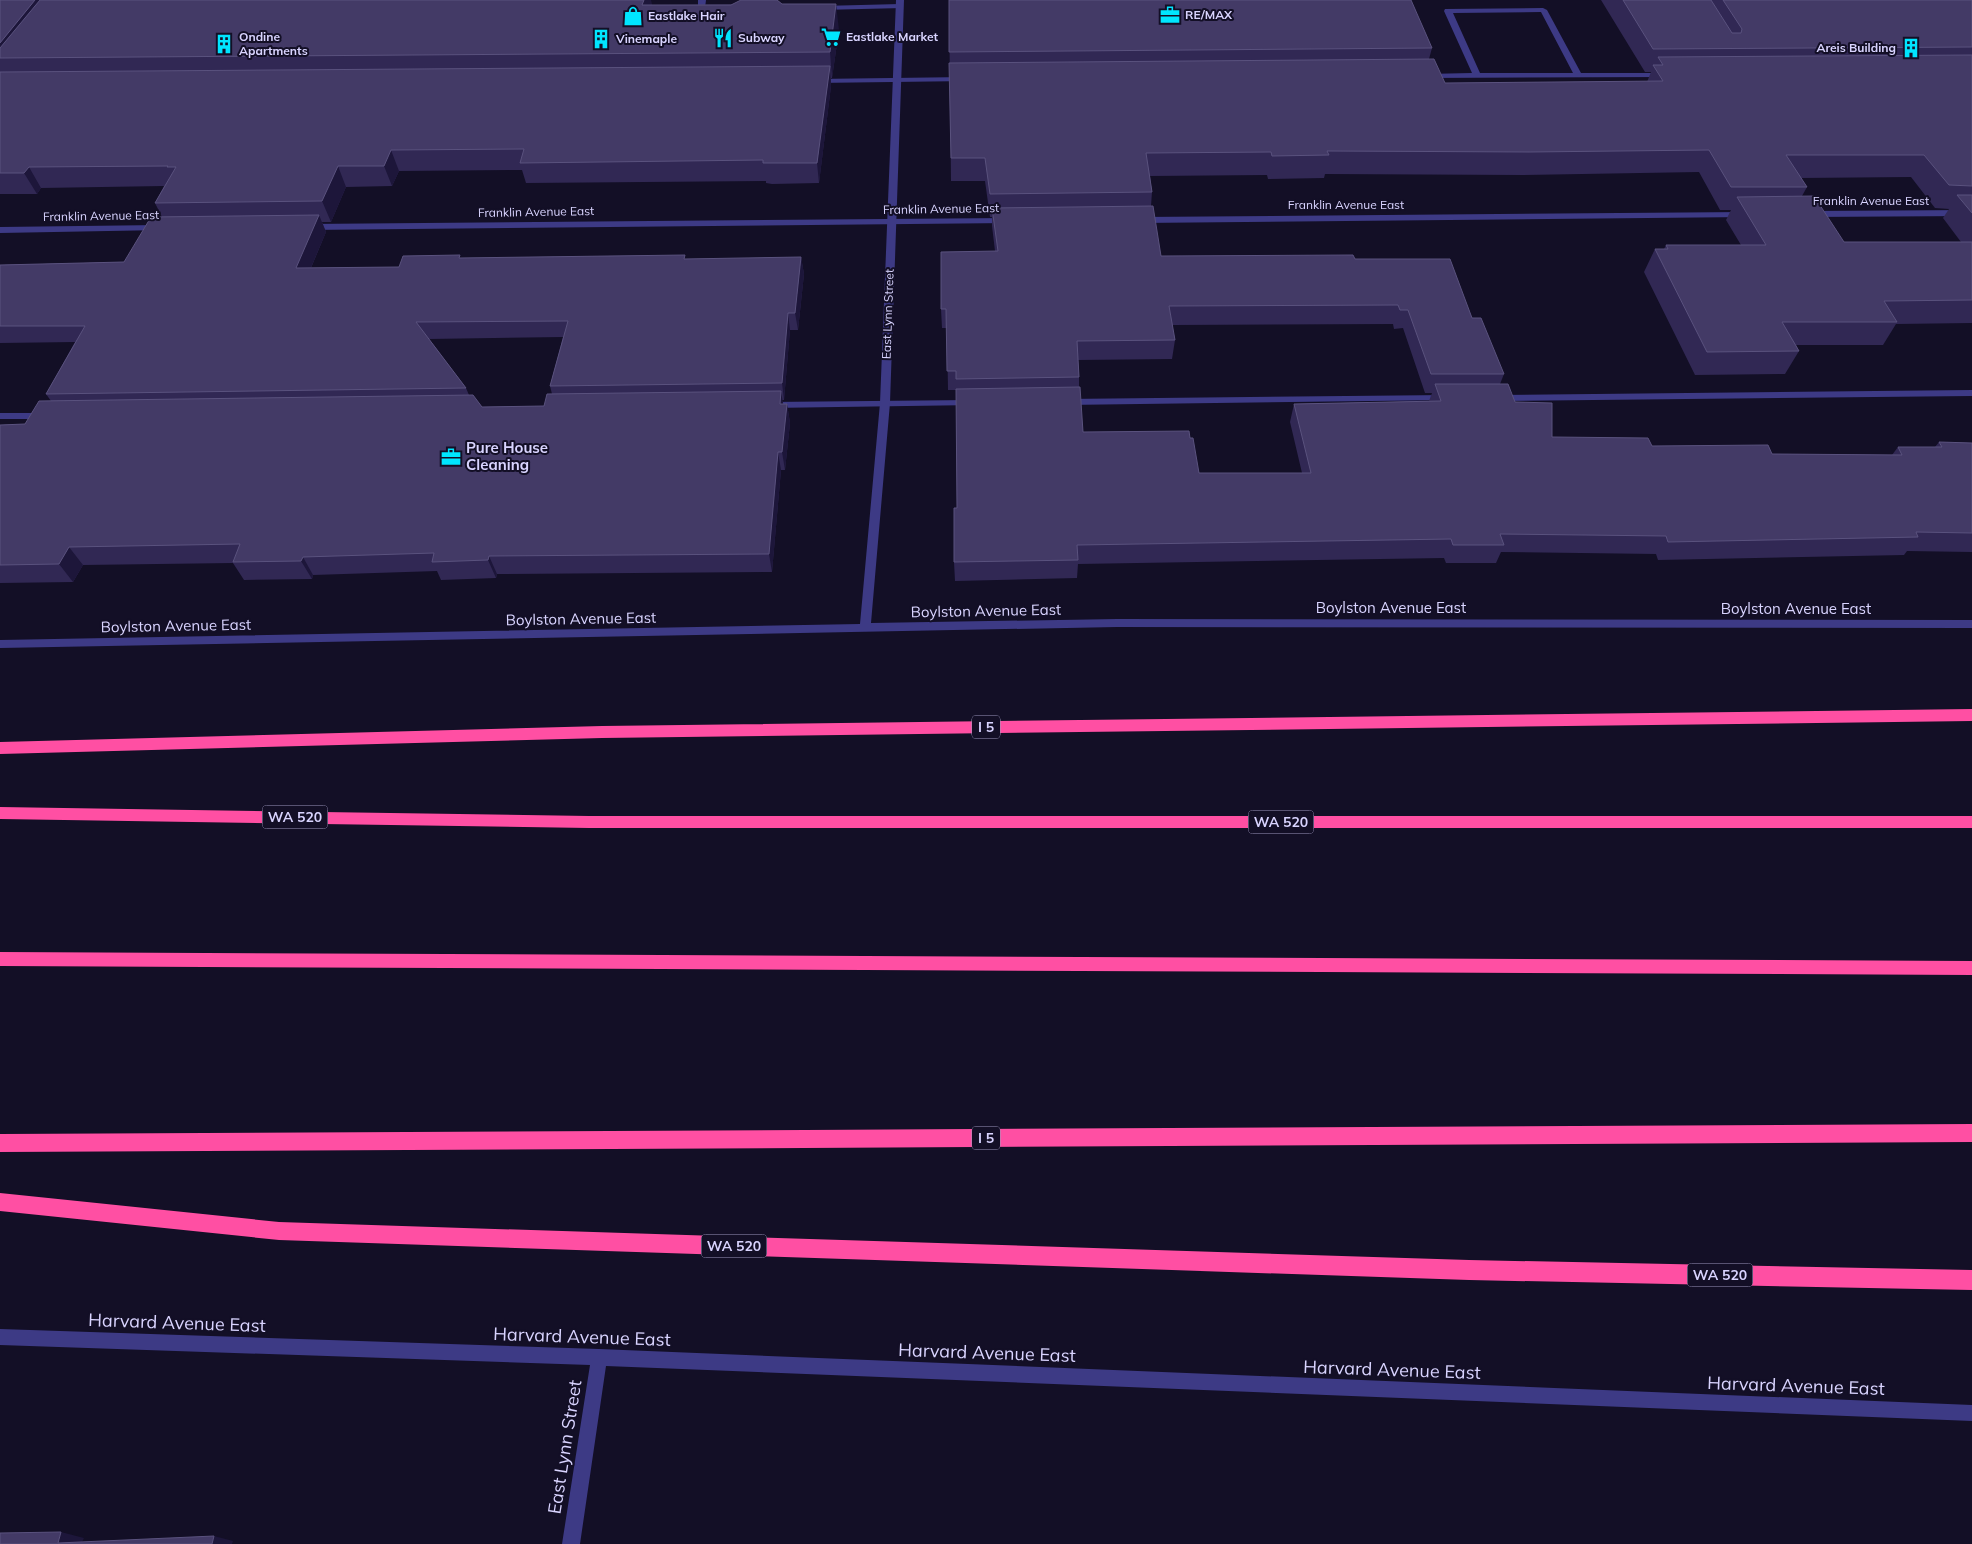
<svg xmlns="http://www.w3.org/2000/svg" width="1972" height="1544" font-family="Mulish,sans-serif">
<rect width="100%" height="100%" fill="#130f26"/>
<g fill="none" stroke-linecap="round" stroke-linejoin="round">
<path fill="#3d3a85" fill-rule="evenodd" d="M698,0H706L705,8L717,10L713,12H698Z
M900,4H903V8L821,10L817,8L821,6Z
M1543,8L1547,10L1581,73H1667L1671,75L1667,77L1425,78L1421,76L1425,74L1472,73L1444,11L1445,9ZM1541,12L1573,73H1480L1453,13Z
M967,77H970V81L815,83L811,81L815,79Z
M1972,390V396L1497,401L1492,398L1497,395Z
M1447,395L1452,398L1451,400L1065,405L1060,402L1065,399Z
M972,400L977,403L976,405L770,408L765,405L770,402Z
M0,413H47L52,416L47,419H0Z"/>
<path fill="#3d3a85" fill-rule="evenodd" d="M1972,210V216L1810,217L1806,214L1810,211Z
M1745,212L1749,215L1748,217L1140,223L1136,220L1140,217Z
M1007,218L1011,221L1010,223L307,230L303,227L307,224Z
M160,225L164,228L163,230L0,233V227Z
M0,1329L599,1349L1972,1405V1421L606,1366L580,1544H562L590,1365L0,1345Z"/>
<path fill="#3d3a85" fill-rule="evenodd" d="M896,0H904L890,403L871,623L1117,619L1972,620V628L1117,627L0,648V640L860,624L880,403Z"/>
<path fill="#ff4fa3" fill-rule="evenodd" d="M1972,709V721L602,738L0,754V742L602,726Z
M0,807L589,816H1972V828H589L0,819Z
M0,952L1972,961V975L0,966Z
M1972,1124V1142L0,1152V1134Z
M0,1193L279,1222L1469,1260L1972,1270V1290L1469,1280L279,1240L0,1211Z"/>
</g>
<path fill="#312854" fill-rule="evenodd" d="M0,0L652,4L651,5L782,4L839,30L832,78H831V86L819,183L772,184L766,183V181L526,183L522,170L399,171L392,186L346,187L331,222H322L326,232L311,268L399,267L461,258L686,259L801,257L804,274L798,330H790L784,400H782L783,404H787L790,423L785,470H781L772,572L497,574L496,578L441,580L437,571L313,575L312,579L244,580L233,563L83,565L73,582L0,583V425L25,424L51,401L46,394L75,342L0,343V265L124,262L162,217L155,203L164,186L41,188L37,194H0ZM563,337L550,386L552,394L544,406L482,407L469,395L466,388L429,339Z
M949,0L1432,48L1429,59L1445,83L1647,82L1651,72H1645L1601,0H1972V323L1896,324L1883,345H1796L1799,351L1785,374L1695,375L1644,272L1655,249H1664L1666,245H1741L1726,220L1731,210H1720L1699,172L1521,175L1325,174L1324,178L1268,179L1267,175L1150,176L1152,192L1151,206L1161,256L1355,259L1472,318L1504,374L1500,384L1515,402L1552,437L1652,446L1772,454L1892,455L1898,447H1935L1939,442L1972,443V552L1907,551L1904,555L1658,560L1656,554L1501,552L1496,563H1446L1444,558L1078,564L1077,578L955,581L954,562L957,508L956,390H948L947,328H942L941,309L995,251L992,226V217H990L985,181H951ZM1911,177L1935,208L1949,209L1943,218L1961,242H1844L1802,196L1807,187L1801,178ZM1393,324L1394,329L1403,328L1425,393H1432L1429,401L1294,404L1290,422L1302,473H1199L1190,438L1083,432L1079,387V377L1078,360L1172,359L1175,340L1172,325Z"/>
<path fill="#1d163a" d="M35,0H47L0,58V43Z
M642,0H651L652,4L649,14L642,5Z
M836,4L839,30L832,78L830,52Z
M830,66L831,86L819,183L817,163Z
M391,150L399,171L392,186L384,166Z
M338,166L346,187L331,222L322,201Z
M29,167L41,188L37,194L24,173Z
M319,215L326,232L304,284L296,268Z
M801,257L804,274L798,330L795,313Z
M788,313L790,330L784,400L782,383Z
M781,391L784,409L780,404Z
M787,404L790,423L785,470L782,452Z
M778,452L781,470L772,572L769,554Z
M69,547L83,565L73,582L59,564Z
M489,556L497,574L496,578L488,560Z
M303,557L313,575L312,579L301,561Z
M61,1532L84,1538L81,1544L58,1543Z
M214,1536L233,1541L232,1544H212Z"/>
<path fill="#433a66" stroke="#5a527e" d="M0,0H35L0,43Z
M40,0H644L642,5H731L741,0H777L782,4H836L830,52L0,58V48Z
M949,0H1411L1432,48L949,52Z
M1623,0H1711L1732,33H1741L1742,29L1723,0H1972V47L1653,49Z
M1972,55V186L1949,185L1924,155H1786L1807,187H1731L1709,150L1529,152L1327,151L1329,155L1272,156L1271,152L1146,153L1152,192L990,194L985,158H951L949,63L1434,59L1445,83L1663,81L1653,65H1663L1658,57Z
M830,66L817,163H763V160L520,163L524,149L391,150L384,166H338L322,201L155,203L176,167H167L168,166L29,167L24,173H0V72Z
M1957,195H1972V213Z
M1814,196L1844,242H1972V300L1884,301L1897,322H1782L1799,351L1707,352L1655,249H1668L1666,245H1766L1737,197Z
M1153,206L1161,256L1353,255L1355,259H1450L1472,318H1481L1504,374H1431L1408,310H1400L1398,305L1169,306L1175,340L1077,341L1079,377L956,379V371H947L946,309H941V252L998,251L992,208Z
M319,215L296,268L399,267L403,256L460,255L459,258L685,255L684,259L801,257L795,313H788L782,383L550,386L568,321L416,322L466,388L46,394L85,326H0V265L124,262L151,217Z
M1435,384H1508L1515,402L1552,403V437L1648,438L1652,446L1768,445L1772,454L1902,455L1898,447H1942L1939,442L1972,443V533L1916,532L1918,537L1668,542L1666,536L1500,534L1504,545H1453L1451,539L1077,545L1078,560L954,562V508H957L956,389L1080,387L1083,432L1189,431L1190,438H1193L1199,473H1311L1294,404L1441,401Z
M781,391L780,404H787L782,452H778L769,554L489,556L488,560L432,562L434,553L303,557L301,561L233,562L240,544L69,547L59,564L0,565V425L25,424L39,401L473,395L482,407L544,406L547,394Z
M61,1532L58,1543L214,1536L212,1544H0V1533Z"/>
<defs>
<symbol id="office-bare" viewBox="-9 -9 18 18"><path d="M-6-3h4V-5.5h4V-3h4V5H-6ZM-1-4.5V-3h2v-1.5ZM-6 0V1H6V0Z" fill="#00e5ff" stroke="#130f26" stroke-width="2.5" paint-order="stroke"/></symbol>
<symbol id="shop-bare" viewBox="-9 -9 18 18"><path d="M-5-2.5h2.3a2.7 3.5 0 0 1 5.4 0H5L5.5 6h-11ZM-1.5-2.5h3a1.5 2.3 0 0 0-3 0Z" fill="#00e5ff" stroke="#130f26" stroke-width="2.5" paint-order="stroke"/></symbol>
<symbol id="supermarket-bare" viewBox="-9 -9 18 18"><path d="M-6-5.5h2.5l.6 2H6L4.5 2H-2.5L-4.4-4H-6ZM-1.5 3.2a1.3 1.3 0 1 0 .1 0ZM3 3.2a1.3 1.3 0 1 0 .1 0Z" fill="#00e5ff" stroke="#130f26" stroke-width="2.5" paint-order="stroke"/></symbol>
<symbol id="restaurant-bare" viewBox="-9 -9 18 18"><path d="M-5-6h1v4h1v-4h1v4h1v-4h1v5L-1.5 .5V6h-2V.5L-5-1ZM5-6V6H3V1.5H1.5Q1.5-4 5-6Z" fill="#00e5ff" stroke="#130f26" stroke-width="2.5" paint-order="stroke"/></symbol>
<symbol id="building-bare" viewBox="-9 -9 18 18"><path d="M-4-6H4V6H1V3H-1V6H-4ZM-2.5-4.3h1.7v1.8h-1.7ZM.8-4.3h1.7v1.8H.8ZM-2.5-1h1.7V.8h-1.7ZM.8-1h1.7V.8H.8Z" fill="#00e5ff" stroke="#130f26" stroke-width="2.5" paint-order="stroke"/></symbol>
</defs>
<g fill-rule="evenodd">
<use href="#office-bare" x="1156" y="1" width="28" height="28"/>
<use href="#shop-bare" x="619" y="2" width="28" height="28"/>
<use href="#supermarket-bare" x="817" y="23" width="28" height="28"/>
<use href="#restaurant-bare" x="709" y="24" width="28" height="28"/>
<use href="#building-bare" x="587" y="25" width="28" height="28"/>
<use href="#building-bare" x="210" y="30" width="28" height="28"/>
<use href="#building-bare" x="1897" y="34" width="28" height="28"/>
<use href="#office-bare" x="437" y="443" width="28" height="28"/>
</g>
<g text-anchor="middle" stroke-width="4" stroke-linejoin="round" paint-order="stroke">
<g font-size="12" font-weight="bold" fill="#d9d4ff" stroke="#130f26" text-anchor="start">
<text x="1185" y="19">RE/MAX</text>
<text x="648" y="20">Eastlake Hair</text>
<text x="239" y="41">Ondine<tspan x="239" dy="14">Apartments</tspan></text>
<text x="846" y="41">Eastlake Market</text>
<text x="738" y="42">Subway</text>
<text x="616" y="43">Vinemaple</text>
<text x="1896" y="52" text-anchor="end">Areis Building</text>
</g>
<g font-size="12" fill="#d9d4ff" stroke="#130f26">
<text x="1871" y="205">Franklin Avenue East</text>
<text x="1346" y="209">Franklin Avenue East</text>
<text transform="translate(941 209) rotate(-1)" y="4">Franklin Avenue East</text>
<text transform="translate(536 212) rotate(-1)" y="4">Franklin Avenue East</text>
<text transform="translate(101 216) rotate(-1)" y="4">Franklin Avenue East</text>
<text transform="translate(888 314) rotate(-88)" y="4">East Lynn Street</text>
</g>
<g fill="#130f26" stroke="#9e99be" stroke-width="1">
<rect x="972" y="715.5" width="28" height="23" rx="4"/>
<rect x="262.5" y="805.5" width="65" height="23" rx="4"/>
<rect x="1248.5" y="810.5" width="65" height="23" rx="4"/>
<rect x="972" y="1126.5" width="28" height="23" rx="4"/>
<rect x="701.5" y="1234.5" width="65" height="23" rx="4"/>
<rect x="1687.5" y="1263.5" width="65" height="23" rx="4"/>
</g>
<g font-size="14" font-weight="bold" fill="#d9d4ff">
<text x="986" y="732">I 5</text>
<text x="295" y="822">WA 520</text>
<text x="1281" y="827">WA 520</text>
<text x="986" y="1143">I 5</text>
<text x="734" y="1251">WA 520</text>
<text x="1720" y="1280">WA 520</text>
</g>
<g font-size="15" font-weight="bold" fill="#d9d4ff" stroke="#130f26" text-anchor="start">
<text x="466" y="453">Pure House<tspan x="466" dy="17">Cleaning</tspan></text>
</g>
<g font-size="15" fill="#d9d4ff" stroke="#130f26">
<text x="1391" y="613">Boylston Avenue East</text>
<text x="1796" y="614">Boylston Avenue East</text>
<text transform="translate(986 611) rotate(-1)" y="5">Boylston Avenue East</text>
<text transform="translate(581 619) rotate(-1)" y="5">Boylston Avenue East</text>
<text transform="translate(176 626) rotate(-1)" y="5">Boylston Avenue East</text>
</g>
<g font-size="18" fill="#d9d4ff" stroke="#130f26">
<text transform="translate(177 1323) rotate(2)" y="6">Harvard Avenue East</text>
<text transform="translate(582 1337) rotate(2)" y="6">Harvard Avenue East</text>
<text transform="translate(987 1353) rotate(2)" y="6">Harvard Avenue East</text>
<text transform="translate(1392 1370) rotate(2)" y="6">Harvard Avenue East</text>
<text transform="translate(1796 1386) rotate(2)" y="6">Harvard Avenue East</text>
<text transform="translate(565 1447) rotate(-81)" y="6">East Lynn Street</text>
</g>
</g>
</svg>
